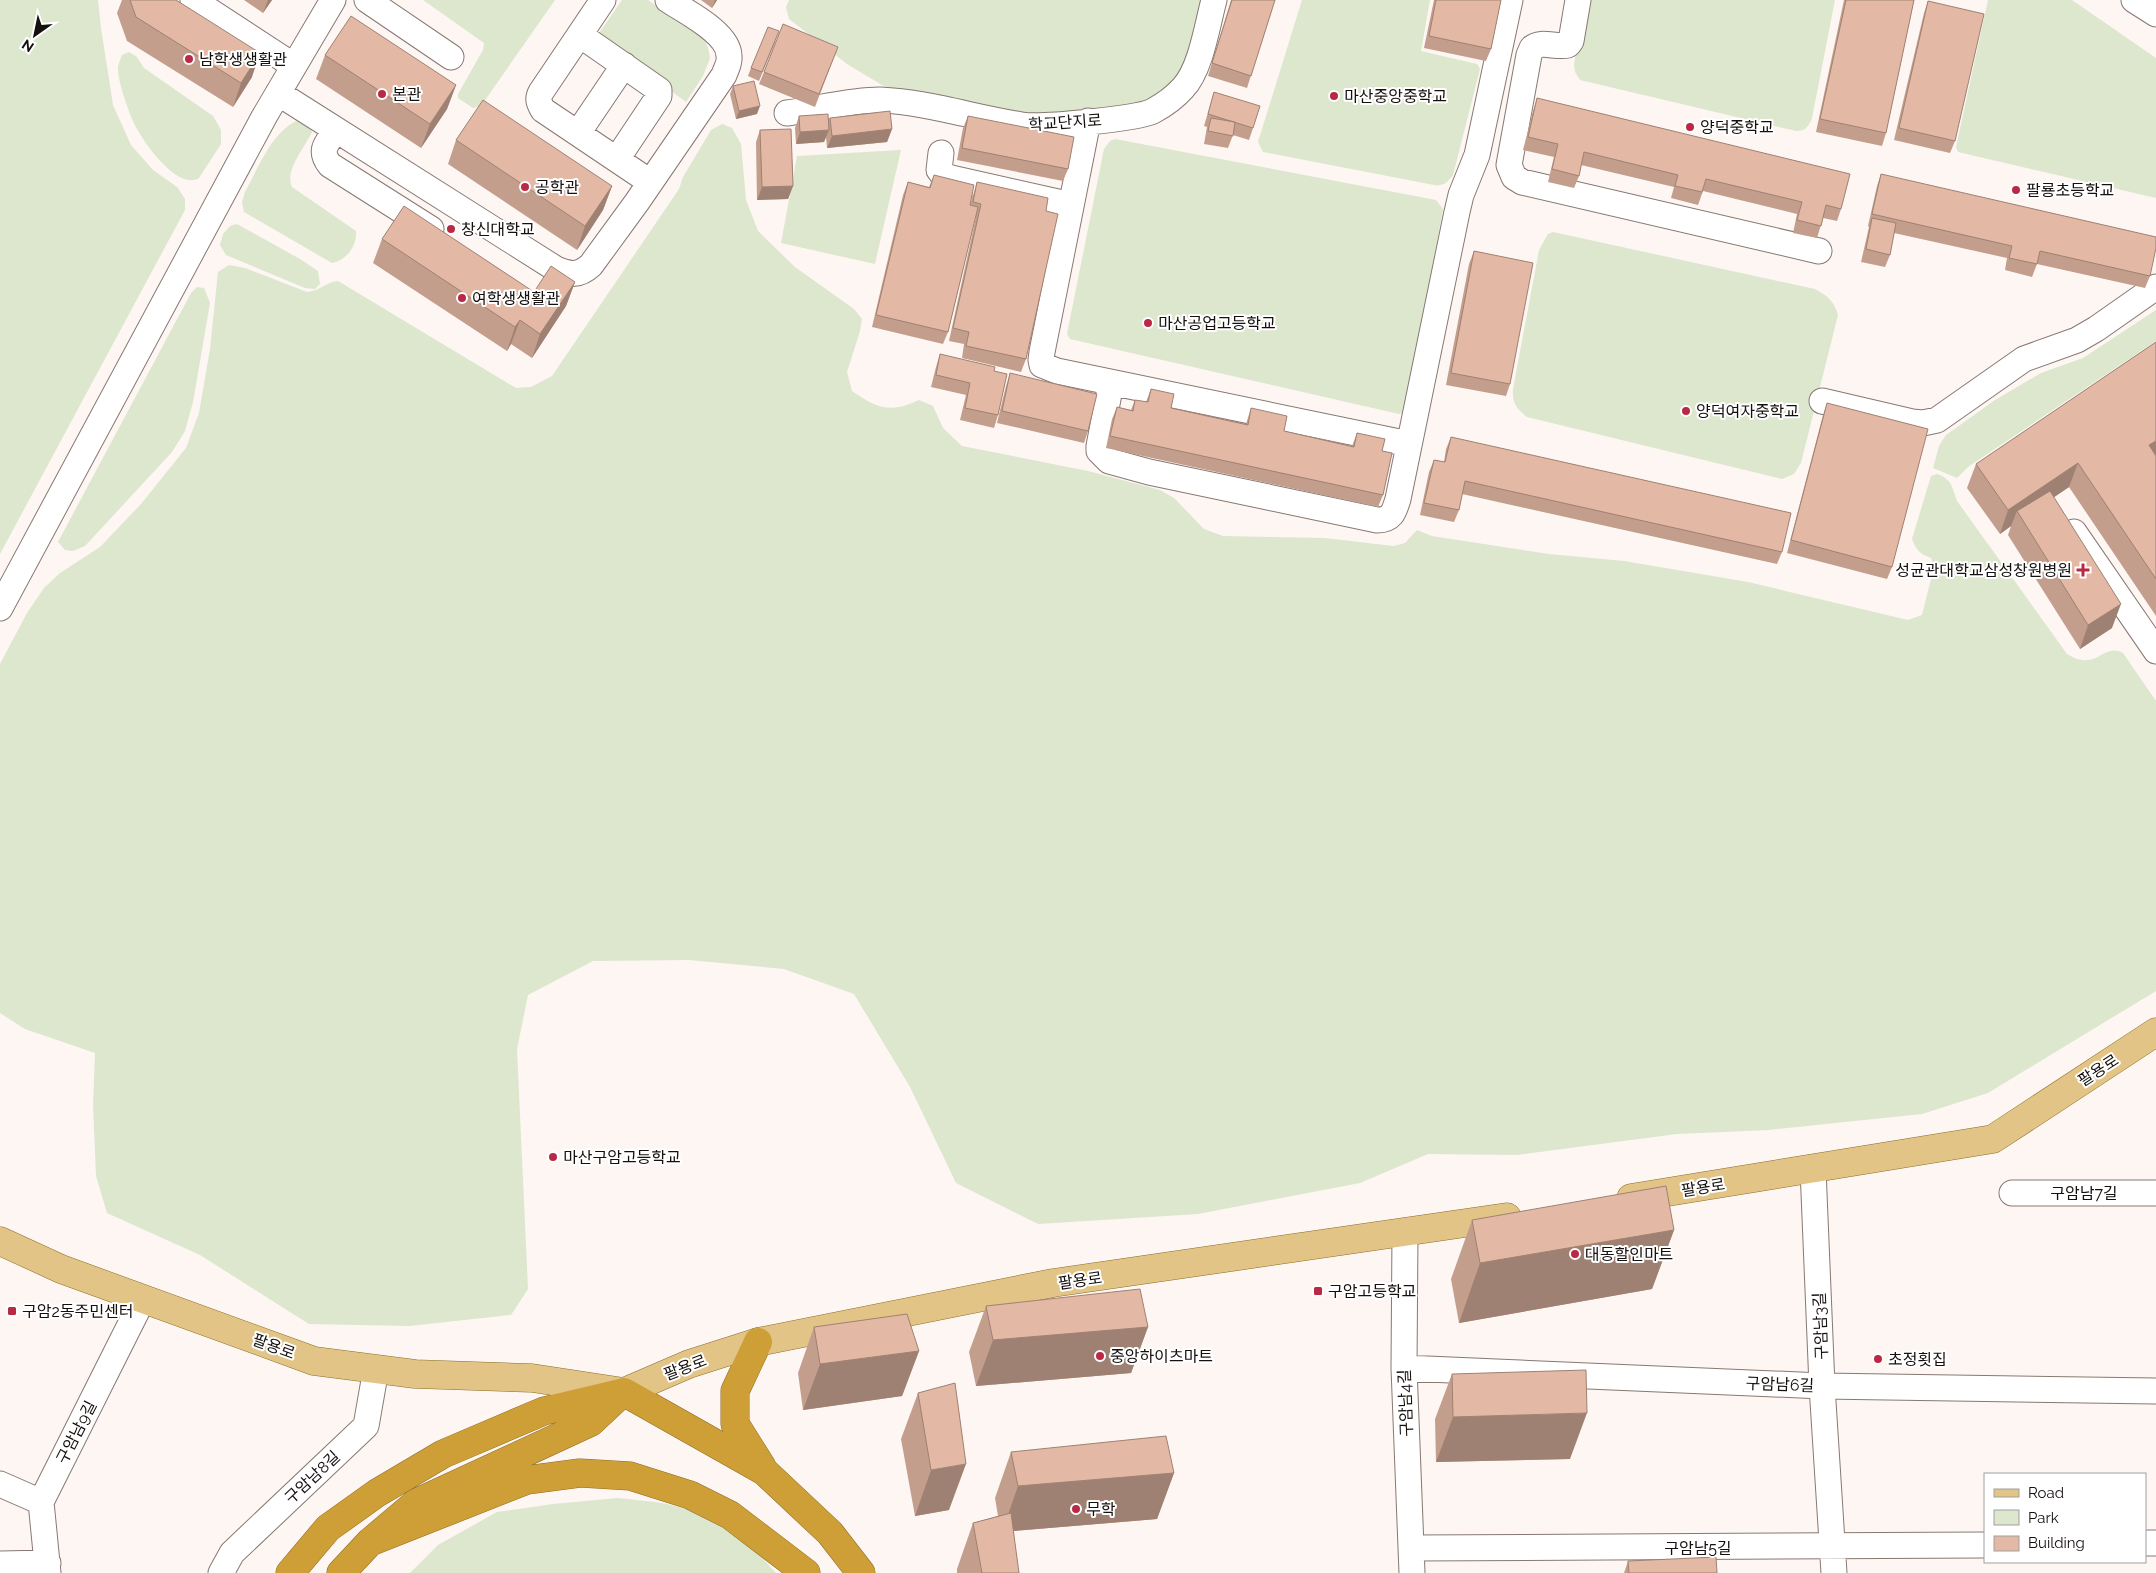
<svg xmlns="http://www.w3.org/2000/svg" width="2156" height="1573" font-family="Raleway,'Noto Sans KR',sans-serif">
<rect width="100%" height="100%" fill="#fdf6f3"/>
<path fill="#dce7ce" d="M0,0H98L101,28L113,105L131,145L153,170L177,187L185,199V210L0,554Z
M423,0H555L481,106L473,108L458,98V94L483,50L484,43Z
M622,0H648L703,37L708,47L710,58L703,76L686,102L601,39L600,32Z
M789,0H1204L1190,55L1168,92L1128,109L1028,114L902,93L882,85L847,64L789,19L786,7Z
M1302,0H1430L1421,51L1477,64L1480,69L1453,175C1447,183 1444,186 1434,185L1263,152L1258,142Z
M1584,0H1835L1812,118C1808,127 1806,131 1796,131L1580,80L1575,72L1574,65Z
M1988,0H2072L2156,58V198L1958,152L1956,147Z
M129,52L137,57L144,68L213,116L221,130V144L199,178C177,192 139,137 132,119C127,106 117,79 118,66C119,63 121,58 122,55Z
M296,121L308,123L312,132C305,147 284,171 292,187L356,231C357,246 347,260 332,263L244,212L242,202L245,192C259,167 270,135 296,121Z
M722,124L732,128L741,144L746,200L758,231L795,267L854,309L862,319L860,331L847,372L852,391C877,408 889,414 919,400L933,406L943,428L962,446L1088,471L1160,490L1174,498L1204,529L1223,536L1325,538L1393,546L1405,543L1417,530L1432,536L1549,554L1624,561L1748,582L1908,620L1922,615L1934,567L1931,558C1920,554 1916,550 1912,539L1931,476L1937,474C1952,479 1952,487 1957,501L2067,654C2098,673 2102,642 2123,653L2156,701V991L1988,1093L1922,1114L1769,1130L1677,1134L1517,1155L1428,1154L1360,1183L1198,1214L1038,1224L956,1183L910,1087L854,994L784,969L689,960L593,961L528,995L517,1049L528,1289L511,1315L410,1326L309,1324L200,1255L107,1213L96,1176L93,1105L95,1053L25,1029L0,1013V664L27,613L44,588L60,573L100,547L141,504L186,448L199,413L210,349L218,272L229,265L245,268L307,292C320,291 326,282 338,281L516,388L531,387L552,376L679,189L683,177L711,130Z
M1115,139L1436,200L1443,209L1406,412L1399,414L1070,339L1067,334L1104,149L1110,141Z
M901,150L875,264L781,243L797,156Z
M237,224L300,259L318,271L320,284L315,289L305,288L226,255L220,245L223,234L230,226Z
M1553,232L1815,289C1828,296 1834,301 1838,315L1801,463L1794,474L1782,479L1527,417C1516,408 1512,403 1513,389L1539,250L1548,234Z
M197,287L204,288L210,303L193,402L185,431L172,452L85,546L73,551L65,550L58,542L191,293Z
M2156,310V341L1968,467L1957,478L1933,468L1939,446L1946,435L1995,400L2041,373L2083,358Z
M618,1498C634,1500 651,1501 667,1504C709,1513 749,1541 776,1573H410L438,1545L497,1512L553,1504Z"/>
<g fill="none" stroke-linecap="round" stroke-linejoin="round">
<defs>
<path id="minor" d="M193,0L294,66
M367,0L451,57
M603,0L541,92C537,99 539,103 543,110L650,182
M1578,0L1571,41L1568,45C1556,48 1541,40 1532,48L1529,55L1509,165L1514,177L1522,182L1819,251
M2134,0L2156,14
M580,35L659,90V96L617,159
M278,93L556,269C570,275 579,276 591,265L637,202L724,75C726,69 730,63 729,56C729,33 686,12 668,0
M787,113C817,109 850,100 880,100C928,102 975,118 1022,125C1040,128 1137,119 1153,111C1164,105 1175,97 1183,88C1201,69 1207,26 1214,0
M1088,121L1042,352L1041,360L1042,365L1057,371L1409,444
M336,130C327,143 318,150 330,165L431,229
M578,133L624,65
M941,153L939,170L943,175L951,178L1071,205
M1111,383L1099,446V451L1109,461L1149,472L1377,520C1392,520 1394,512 1398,499L1457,212L1461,195L1477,155L1510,0
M1822,401L1912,422L1923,423L1937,420L2024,359L2077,340L2096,329L2156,287
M2074,532L2156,651
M0,608L264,117L333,0
M1813,1169L1822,1386L1834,1573
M2012,1193H2156
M1405,1233L1404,1368L1412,1573
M1404,1368L1822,1386L2156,1391
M0,1484L41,1502
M2145,1543H2156
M1412,1548L1985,1545
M0,1564L48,1563
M48,1573L41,1502L143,1299
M221,1573L232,1553L366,1426L376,1369"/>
<path id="major" d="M1631,1198L1993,1139L2156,1032
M0,1241L61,1269L314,1361L415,1374L532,1378L624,1392L689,1364L758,1342L1053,1283L1507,1217"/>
<path id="highway" d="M758,1342L735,1391V1424L762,1467
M370,1542L527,1480L580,1473L630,1476L690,1495L730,1515L806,1573
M290,1573L328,1528L377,1493L443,1454L544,1411L624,1392L764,1471L830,1533L861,1573
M341,1573L370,1542L416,1503L591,1422L622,1393"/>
</defs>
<use href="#minor" stroke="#877872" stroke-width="27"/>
<use href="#major" stroke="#8d6d28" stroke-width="29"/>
<use href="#highway" stroke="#8d6d28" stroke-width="29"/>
<use href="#minor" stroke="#fff" stroke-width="25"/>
<use href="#major" stroke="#e2c586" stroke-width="28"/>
<use href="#highway" stroke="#ce9f36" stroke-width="28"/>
</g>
<path fill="#c39e8d" d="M122,0H176L252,77L233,107L127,41L117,13Z
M244,0H272L263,13Z
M701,0H717L712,8Z
M1231,0H1275L1247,88L1208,76Z
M1434,0H1501L1491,49L1486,61L1424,48Z
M1844,0H1914L1886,133L1882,146L1816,132Z
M1928,1L1955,141L1950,153L1894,140L1924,13Z
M776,40L759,81L748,76L751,68Z
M838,47L815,107L759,84L764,72Z
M325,55L456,85L447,109L421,148L316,79Z
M733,86L757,114L736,119L730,94Z
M1214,92L1253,128L1249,140L1233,135L1228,148L1204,144L1207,127L1204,126Z
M1537,98L1841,209L1837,221L1823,218L1817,238L1793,233L1797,214L1703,191L1698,205L1671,198L1674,187L1581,165L1579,176L1574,188L1548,182L1554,157L1523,150L1533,111Z
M799,116L828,122L830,118L892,129L887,142L827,148L826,137L824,142L796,144L795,128Z
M968,116L1068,169L1063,181L957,160L963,128Z
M760,130L793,186L788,199L757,200L756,142Z
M456,140L612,186L603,210L577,250L448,164Z
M1881,174L2150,276L2145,288L2037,264L2032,277L2005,270L2007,258L1894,233L1890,255L1885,267L1861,262L1869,227L1868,226L1877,186Z
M934,175L970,205L973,195L977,182L1046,211L1026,359L1021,372L962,358L964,344L949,341L976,217H975L948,332L943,344L872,327L903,195L908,182L929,187Z
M382,239L534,292L575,282L566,306L532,358L511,344L507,351L373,263Z
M1474,251L1510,384L1506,396L1446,385L1469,264Z
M2156,342V616L2069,487L2054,497L2112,628L2080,649L2008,535L2011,526L2000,534L1967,488L1976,464Z
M940,354L994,371L998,415L994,428L960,420L966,395L931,387L936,367Z
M1010,373L1088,431L1084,443L997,423L1006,386Z
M1151,389L1171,408L1246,424L1251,408L1284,431L1352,446L1357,433L1382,451L1383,495L1378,507L1106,448L1112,419L1117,407L1131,410L1135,400L1146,402Z
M1827,403L1892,567L1887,579L1787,553L1823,415Z
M1451,437L1782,552L1777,564L1462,494L1459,510L1454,522L1420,515L1429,472L1434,460L1444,462L1446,449Z
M1472,1220L1674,1230L1652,1289L1459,1323L1451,1279Z
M986,1306L1148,1327L1131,1373L976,1386L969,1352Z
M814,1327L919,1351L902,1396L803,1410L798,1373Z
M1452,1374L1570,1459L1436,1462L1435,1419Z
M918,1393L949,1510L915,1516L901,1439Z
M1011,1452L1174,1473L1157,1519L1013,1531L1019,1573H957V1569L973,1523L998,1516L995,1498Z
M1628,1561L1717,1573H1624Z"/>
<path fill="#9f8173" d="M268,0H272L263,13Z
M715,0H717L712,8Z
M260,53L252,77L233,107L241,83Z
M456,85L447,109L421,148L430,124Z
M760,106L757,114L736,119L739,111Z
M892,129L887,142L827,148L832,136Z
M829,130L824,142L796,144L800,132Z
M612,186L603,210L577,250L585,226Z
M793,186L788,199L757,200L762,187Z
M575,282L566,306L532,358L540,334Z
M520,320L511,344L507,351L515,327Z
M2156,441V457L2149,445Z
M2078,463L2069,487L2022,519L2017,511L2011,526L2000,534L2008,510Z
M2121,604L2112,628L2080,649L2088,625Z
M1674,1230L1652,1289L1459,1323L1480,1263Z
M1148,1327L1131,1373L976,1386L993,1340Z
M919,1351L902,1396L803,1410L820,1364Z
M1587,1413L1570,1459L1436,1462L1453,1417Z
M966,1464L949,1510L915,1516L931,1470Z
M1174,1473L1157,1519L1002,1532L1018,1486Z"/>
<path fill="#e3b8a4" stroke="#9f8173" d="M130,0H176L260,53L241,83L136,17Z
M1232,0H1275L1251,76L1212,63Z
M1436,0H1501L1491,49L1429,36Z
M1846,0H1914L1886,133L1820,119Z
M1928,1L1984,14L1955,141L1899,128Z
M351,16L456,85L430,124L325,55Z
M783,24L838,47L819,94L764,72Z
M768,27L779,31L762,72L751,68Z
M754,81L760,106L739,111L733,86Z
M1214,92L1260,106L1253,128L1208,114Z
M1537,98L1850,174L1841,209L1826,205L1821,226L1797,220L1802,202L1706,179L1702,192L1675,186L1678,175L1584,152L1579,176L1552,169L1558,144L1528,137Z
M483,100L612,186L585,226L456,140Z
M890,111L892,129L832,136L830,118Z
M828,114L829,130L800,132L799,116Z
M968,116L1074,137L1068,169L962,148Z
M1211,118L1235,122L1233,136L1208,131Z
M791,129L793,186L762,187L760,130Z
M1881,174L2156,237V248L2150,276L2040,251L2037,264L2009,258L2012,246L1872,214Z
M934,175L974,185L970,205L978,207L948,332L876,315L908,182L930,188Z
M977,182L1048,198L1046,211L1058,214L1026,359L966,346L969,332L953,328L981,204L973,202Z
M404,206L534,292L551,266L575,282L540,334L520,320L515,327L382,239Z
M1872,218L1896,223L1890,255L1866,249Z
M1474,251L1533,263L1510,384L1451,373Z
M2156,342V441L2149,445L2156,456V579L2078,463L2008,510L1976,464Z
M940,354L995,367L994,371L1007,374L998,415L965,408L970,383L936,375Z
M1010,373L1097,394L1088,431L1002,411Z
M1151,389L1174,394L1171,408L1248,425L1251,408L1287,416L1284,431L1354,447L1357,433L1385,439L1382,451L1392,453L1383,495L1110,436L1117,407L1133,411L1135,400L1148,402Z
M1827,403L1928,429L1892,567L1791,540Z
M1451,437L1791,513L1782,552L1465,481L1459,510L1424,503L1434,460L1445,462Z
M2050,491L2121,604L2088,625L2017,511Z
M1666,1186L1674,1230L1480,1263L1472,1220Z
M1140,1289L1148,1327L993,1340L986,1306Z
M907,1314L919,1351L820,1364L814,1327Z
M1586,1370L1587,1413L1453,1417L1452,1374Z
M955,1383L966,1464L931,1470L918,1393Z
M1166,1436L1174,1473L1018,1486L1011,1452Z
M1011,1513L1019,1573H982L973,1523Z
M1716,1557L1717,1573H1629L1628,1561Z"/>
<g fill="#b92844" stroke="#fff" stroke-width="2">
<circle cx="189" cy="59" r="5"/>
<circle cx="382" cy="94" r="5"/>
<circle cx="1334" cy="96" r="5"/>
<circle cx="1690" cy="127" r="5"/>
<circle cx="525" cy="187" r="5"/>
<circle cx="2016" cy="190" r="5"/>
<circle cx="451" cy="229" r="5"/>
<circle cx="462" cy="298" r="5"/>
<circle cx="1148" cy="323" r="5"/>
<circle cx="1686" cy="411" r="5"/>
<path d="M2080.5 562.5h5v5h5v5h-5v5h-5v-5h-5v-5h5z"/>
<circle cx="553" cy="1157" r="5"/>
<circle cx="1575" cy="1254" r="5"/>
<rect x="1313" y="1286" width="10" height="10" rx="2.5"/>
<rect x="7" y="1306" width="10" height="10" rx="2.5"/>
<circle cx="1100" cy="1356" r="5"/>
<circle cx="1878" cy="1359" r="5"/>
<circle cx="1076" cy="1509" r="5"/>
</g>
<g text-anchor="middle" stroke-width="4" stroke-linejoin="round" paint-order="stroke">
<g font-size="16" fill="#15100e" stroke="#fff" text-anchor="start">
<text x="199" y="65">남학생생활관</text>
<text x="392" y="100">본관</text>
<text x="1344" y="102">마산중앙중학교</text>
<text x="1700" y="133">양덕중학교</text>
<text x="535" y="193">공학관</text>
<text x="2026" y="196">팔룡초등학교</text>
<text x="461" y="235">창신대학교</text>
<text x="472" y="304">여학생생활관</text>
<text x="1158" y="329">마산공업고등학교</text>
<text x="1696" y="417">양덕여자중학교</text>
<text x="2072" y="576" text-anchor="end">성균관대학교삼성창원병원</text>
<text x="563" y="1163">마산구암고등학교</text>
<text x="1585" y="1260">대동할인마트</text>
<text x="1328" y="1297">구암고등학교</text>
<text x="22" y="1317">구암2동주민센터</text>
<text x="1110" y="1362">중앙하이츠마트</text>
<text x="1888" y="1365">초정횟집</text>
<text x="1086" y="1515">무학</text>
</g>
<g font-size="16" fill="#15100e" stroke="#fff">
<text transform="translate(1065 122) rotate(-4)" y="6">학교단지로</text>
<text transform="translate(2098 1070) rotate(-33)" y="6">팔용로</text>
<text transform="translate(1703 1187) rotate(-9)" y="6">팔용로</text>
<text x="2084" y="1199">구암남7길</text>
<text transform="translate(1080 1280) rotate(-8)" y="6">팔용로</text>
<text transform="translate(1820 1326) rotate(-92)" y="6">구암남3길</text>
<text transform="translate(274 1346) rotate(20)" y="6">팔용로</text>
<text transform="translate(685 1367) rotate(-21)" y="6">팔용로</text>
<text transform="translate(1780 1384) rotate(2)" y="6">구암남6길</text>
<text transform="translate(1405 1403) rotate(-92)" y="6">구암남4길</text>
<text transform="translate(76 1432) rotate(-63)" y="6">구암남9길</text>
<text transform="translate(312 1477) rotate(-43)" y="6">구암남8길</text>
<text x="1698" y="1554">구암남5길</text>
</g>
</g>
<rect x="1984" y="1473" width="162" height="90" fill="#ffffff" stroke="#a19f9f"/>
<rect x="1994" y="1489" width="25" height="8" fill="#e2c586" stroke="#a19f9f"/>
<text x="2028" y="1498" font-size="15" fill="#15100e">Road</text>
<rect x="1994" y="1510" width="25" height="15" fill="#dce7ce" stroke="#a19f9f"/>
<text x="2028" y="1523" font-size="15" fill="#15100e">Park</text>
<rect x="1994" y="1536" width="25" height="15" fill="#e3b8a4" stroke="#a19f9f"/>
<text x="2028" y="1548" font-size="15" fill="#15100e">Building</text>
<g transform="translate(35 35) rotate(213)" stroke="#ffffff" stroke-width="4" paint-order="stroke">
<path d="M0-4L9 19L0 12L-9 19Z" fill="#15100e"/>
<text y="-8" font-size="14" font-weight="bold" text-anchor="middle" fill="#15100e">N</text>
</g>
</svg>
